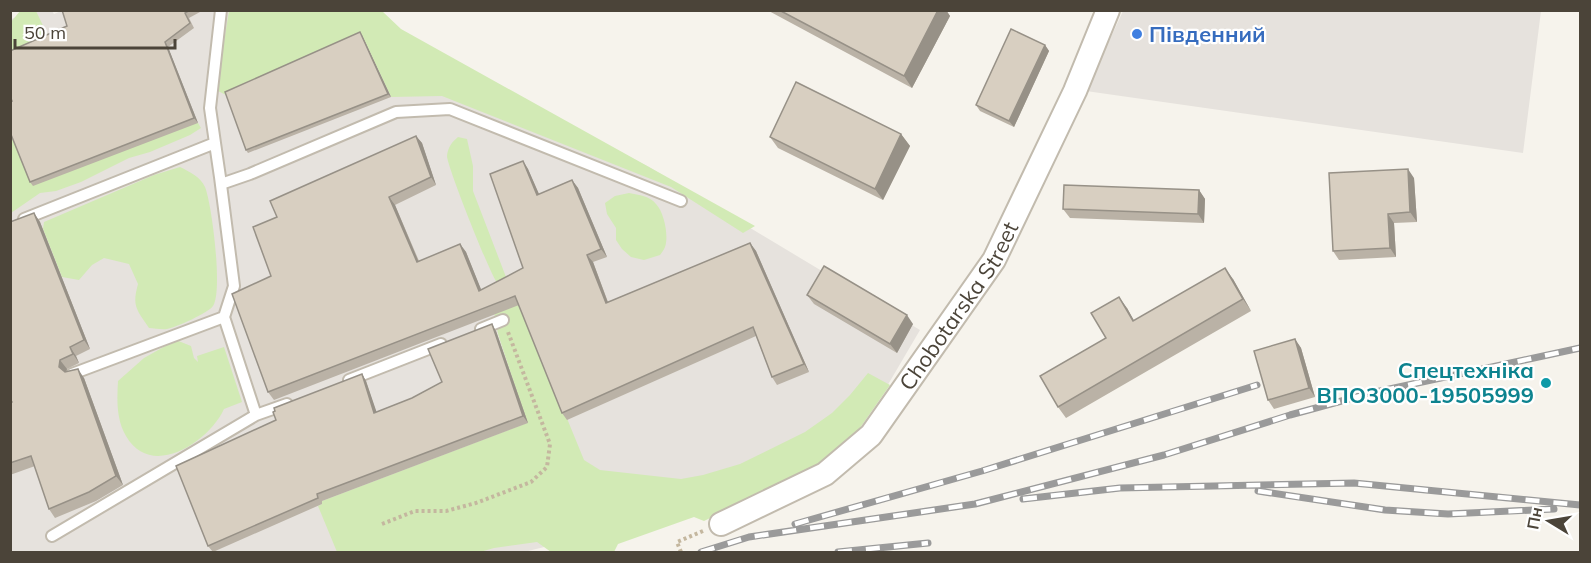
<svg xmlns="http://www.w3.org/2000/svg" width="1591" height="563" font-family="Mulish,sans-serif">
<rect width="100%" height="100%" fill="#f6f3ec"/>
<path fill="#e6e2dd" d="M64,10L372,11L395,33L649,167L920,330L886,388L771,491L524,552H11L10,20L27,11H52L54,14Z
M1123,11H1541L1523,153L1086,91Z"/>
<path fill="#d2eab5" d="M20,11H36L50,40L11,58V22Z
M229,11H382L401,29L755,226L743,233L671,187L442,96L391,97L362,35L228,96L216,90Z
M198,123L201,128L190,135L150,152L129,158L81,182L56,191L40,193L11,213L10,128Z
M458,137L467,139L473,166V191L511,290C505,290 500,286 496,281C489,271 447,166 447,156C448,147 452,142 458,137Z
M180,167C188,171 201,177 205,187C212,204 223,292 213,306C208,313 177,327 167,329C162,330 154,328 149,328C136,309 132,306 138,284L129,264L104,258L92,265L79,280L62,277L43,229L44,222L154,175Z
M629,193C639,195 650,196 656,204C664,212 669,236 665,247C664,250 662,252 660,255L644,260L631,257L622,249L616,240V228L607,214L605,203L615,196Z
M504,300L521,306L584,460L600,470L681,479L703,475L740,464L805,432L832,413L850,395L868,373L890,385L853,438L790,487L729,509L704,521L694,517L618,544L614,552H551L537,542L494,548L480,552H337L318,506L322,504V501L527,423L498,334L493,306Z
M176,340L191,346L194,358L198,362L197,356L224,347L242,402L224,409C209,442 151,480 126,436C116,419 117,399 118,381L144,358Z"/>
<g fill="none" stroke-linecap="round" stroke-linejoin="round">
<defs>
<path id="lane" d="M216,150L210,108L221,10
M24,219L215,143L221,184L250,174L396,112L450,109L681,201
M481,329L503,320
M72,374L224,317
M349,380L441,344
M256,415L287,404
M52,536L256,415L224,317L234,286L220,177"/>
<g id="street">
<path id="s1" d="M721,524L825,474L871,435L994,260L1075,91L1108,10"/>
</g>
</defs>
<use href="#lane" stroke="#c2bbae" stroke-width="14"/>
<use href="#street" stroke="#c2bbae" stroke-width="26"/>
<path stroke="#c4b79f" stroke-width="4" stroke-dasharray="3 3" stroke-linecap="butt" d="M382,524L415,511H446L476,503L531,482L547,467L550,444L508,332
M681,552L677,542L703,531"/>
<use href="#lane" stroke="#fff" stroke-width="10"/>
<use href="#street" stroke="#fff" stroke-width="22"/>
<defs>
<path id="rail" d="M1258,491L1385,510L1448,514L1554,509
M1023,499L1120,488L1354,483L1580,505
M795,524L982,471L1257,385
M701,552L749,537L975,504L1164,455L1290,415L1371,393L1580,348
M838,552L928,543"/>
</defs>
<use href="#rail" stroke="#9a9a9a" stroke-width="7"/>
<use href="#rail" stroke="#fff" stroke-width="4.5" stroke-dasharray="14" stroke-linecap="butt"/>
</g>
<path fill="#bab2a6" d="M62,10H201L200,12L189,18L194,28L168,47L198,123L33,186L30,182L12,101L67,26Z
M767,10H946L950,16L912,88Z
M360,32L391,97L248,153L246,150Z
M1045,45L1049,51L1014,127L980,111L976,105Z
M901,134L910,146L883,200L778,148L770,137Z
M416,136L422,143L436,185L395,205L419,261L460,244L466,252L481,290L523,268V161L528,169L539,195L572,180L578,188L607,257L593,262L608,302L750,243L756,251L809,372L777,385L772,377L756,336L567,420L562,413L519,305L274,400L268,392L271,276Z
M1414,178L1417,222L1394,223L1396,257L1339,260L1333,251Z
M1199,190L1205,199L1204,223L1070,218L1063,209Z
M34,213L40,222L90,349L76,356L79,363L67,369L66,372L84,378L123,485L96,501L55,518L49,509L35,466L10,475V403L12,402Z
M1233,279L1251,311L1066,418L1058,407L1127,308L1134,321Z
M807,295L913,324L897,353L814,304Z
M496,331L528,423L322,501V504L213,552L208,546L276,420L362,374L366,381L376,412L412,398L442,382Z
M1295,339L1301,348L1315,397L1274,409L1268,400Z"/>
<path fill="#979187" d="M938,10H946L950,16L912,88L904,76Z
M360,32L362,35L391,97L388,94Z
M165,42L168,47L198,123L194,118Z
M1045,45L1049,51L1014,127L1009,121Z
M901,134L910,146L883,200L875,189Z
M416,136L422,143L436,185L431,177Z
M523,161L528,169L543,203L537,195Z
M1408,169L1414,178L1417,222L1410,212Z
M572,180L578,188L607,257L601,249Z
M1199,190L1205,199L1204,223L1198,214Z
M389,197L395,205L422,270L417,262Z
M34,213L40,222L90,349L84,340Z
M1388,214L1394,223L1396,257L1390,248Z
M750,243L756,251L809,372L804,364Z
M460,244L466,252L485,299L479,291Z
M587,255L593,262L611,311L606,303Z
M1225,268L1233,279L1251,311L1243,299Z
M1119,297L1127,308L1141,333L1133,321Z
M907,315L913,324L897,353L890,344Z
M492,324L496,331L528,423L523,416Z
M1295,339L1301,348L1315,397L1309,388Z
M70,347L76,356L79,363L73,354Z
M60,360L67,369L65,376L59,367Z
M78,369L84,378L123,485L116,476Z
M362,374L366,381L379,419L374,413Z"/>
<path fill="#d8cfc1" stroke="#979187" stroke-width="1.5" d="M62,10H190L185,13L190,23L165,42L194,118L30,182L10,132V101H12L10,96V51L67,26Z
M779,10H938L904,76Z
M1011,29L1045,45L1009,121L976,105Z
M360,32L388,94L246,150L225,92Z
M796,82L901,134L875,189L770,137Z
M416,136L431,177L389,197L417,262L460,244L479,291L523,268L490,174L523,161L537,195L572,180L601,249L587,255L606,303L750,243L804,364L772,377L753,327L562,413L515,296L268,392L232,294L271,276L253,227L277,217L270,201Z
M1408,169L1410,212L1388,214L1390,248L1333,251L1329,173Z
M1064,185L1199,190L1198,214L1063,209Z
M34,213L84,340L70,347L73,354L60,360L59,367L65,372L78,369L116,476L89,492L49,509L31,456L10,463V403L12,402L10,399V222Z
M824,266L907,315L890,344L807,295Z
M1225,268L1243,299L1058,407L1040,376L1106,338L1091,313L1119,297L1133,321Z
M492,324L523,416L317,494L318,498L208,546L176,466L276,420L273,412L275,411L274,408L362,374L374,413L412,398L442,382L428,349Z
M1295,339L1309,388L1268,400L1254,351Z"/>
<circle fill="#3f7fe0" stroke="#fff" stroke-width="2" cx="1137" cy="34" r="6"/>
<circle fill="#0f9aa8" stroke="#fff" stroke-width="2" cx="1546" cy="383" r="6"/>
<g text-anchor="middle" stroke-width="4.5" stroke-linejoin="round" paint-order="stroke">
<g font-size="22" font-weight="bold" fill="#366cbe" stroke="#fff" text-anchor="start">
<text x="1149" y="42">Південний</text>
</g>
<g font-size="22" fill="#4b4439" stroke="#fff">
<text dy="8" stroke="none"><textPath href="#s1" startOffset="332">Chobotarska Street</textPath></text>
</g>
<g font-size="22" font-weight="bold" fill="#0d838f" stroke="#fff" text-anchor="end">
<text x="1534" y="378">Спецтехніка<tspan x="1534" dy="25">ВПО3000-19505999</tspan></text>
</g>
</g>
<rect width="1591" height="563" fill="none" stroke="#4b4439" stroke-width="24"/>
<g transform="translate(1549 521) rotate(281)" stroke="#ffffff" stroke-width="4.5" paint-order="stroke">
<path d="M0-4.5L10 22L0 15L-10 22Z" fill="#4b4439"/>
<text y="-9" font-size="16" font-weight="bold" text-anchor="middle" fill="#4b4439">Пн</text>
</g>
<path d="M15 39v9h160v-9" fill="none" stroke="#4b4439" stroke-width="3"/>
<text x="24" y="39" font-size="18" fill="#4b4439" stroke="#ffffff" stroke-width="4.5" paint-order="stroke">50 m</text>
</svg>
